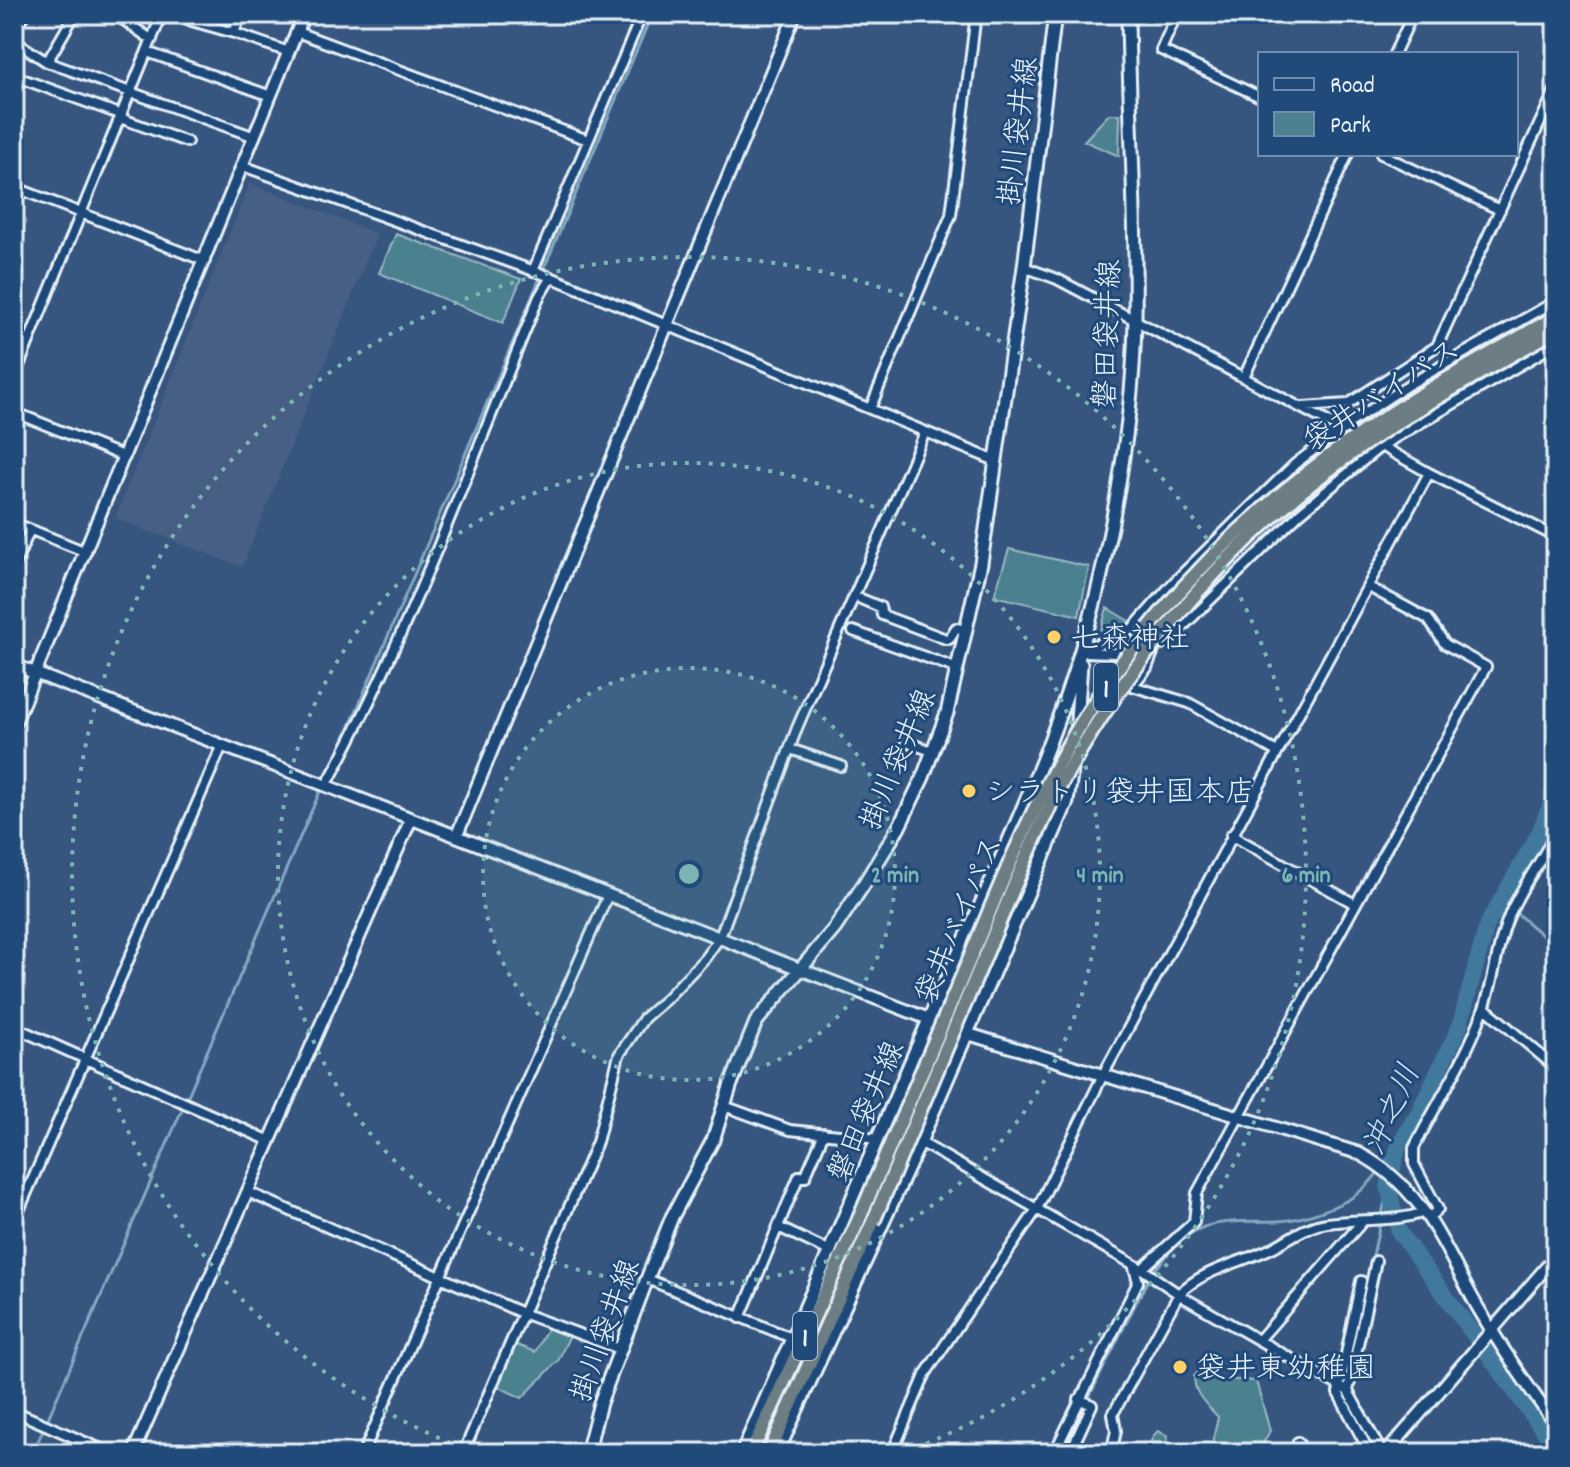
<svg xmlns="http://www.w3.org/2000/svg" width="1570" height="1467" font-family="Dekko,'Klee One',sans-serif">
<rect width="100%" height="100%" fill="#365680"/>
<filter id="ink" filterUnits="userSpaceOnUse"><feTurbulence type="fractalNoise" baseFrequency=".0125" numOctaves="2"/><feDisplacementMap in="SourceGraphic" scale="16" xChannelSelector="R" yChannelSelector="G"/><feConvolveMatrix kernelMatrix="1 2 1 2 8 2 1 2 1" color-interpolation-filters="sRGB"/></filter>
<g filter="url(#ink)">
<path fill="#465f84" d="M250,183L377,234L242,567L115,518Z"/>
<path fill="#4c818f" stroke="#9ab9c4" stroke-width="2" d="M1109,114H1120L1119,156L1084,141Z
M396,234L521,279L503,323L379,273Z
M1009,549L1089,567L1079,616L994,596Z
M1107,608L1129,621L1126,626L1106,638L1099,637Z
M548,1327L569,1337L558,1361L522,1398L495,1385L514,1344L535,1352Z
M1206,1365L1220,1379L1256,1381L1270,1431L1258,1453H1210L1218,1417C1206,1404 1194,1395 1194,1376Z
M1158,1431L1168,1436L1164,1453H1147L1153,1436Z"/>
<g fill="none" stroke-linecap="round" stroke-linejoin="round">
<path stroke="#84a9c1" stroke-width="3" d="M324,782L335,761L652,14
M1500,899L1556,947
M33,1453L321,789
M1061,1453L1144,1287C1158,1264 1178,1236 1204,1227C1227,1219 1255,1222 1278,1221C1299,1220 1325,1211 1344,1202C1368,1191 1383,1165 1399,1145
M1376,1453L1343,1392L1388,1187"/>
<path stroke="#41799c" stroke-width="16" d="M1556,612L1553,660L1556,725
M1556,764L1551,803L1539,833L1487,925L1459,1028L1419,1111L1399,1145L1388,1187L1399,1232L1556,1448"/>
<defs>
<path id="minor" d="M115,14L152,40
M167,14L234,33L289,52
M1177,14L1161,50L1260,97
M14,27L25,14
M297,32L588,140
M234,33L241,14
M16,42L47,62L255,137
M147,52L271,96
M1394,54L1413,14
M47,62L75,14
M14,76L122,115
M120,118L187,142
M1381,154L1500,210
M243,166L548,276L996,461
M14,187L205,261
M1024,267L1057,279L1341,429L1381,446L1429,473L1556,537
M533,271L642,14
M1244,377L1348,154
M14,378L162,14
M1303,407L1348,404L1437,346L1556,88
M870,409L951,215L976,14
M14,412L125,457
M14,523L86,552
M14,566L30,530
M861,599L880,607L882,615L946,639H949L956,628L967,630
M853,631L958,669
M1154,650L1147,668L1132,686L1189,703L1277,752
M1081,652L1132,629L1175,581L1241,516L1295,464L1341,429L1408,385L1556,301
M1086,652C1118,653 1141,657 1170,639L1300,513L1381,446L1556,344
M906,742L932,751
M790,749L841,766
M326,786C411,631 471,461 539,297L551,277
M1231,835L1355,904
M1485,1008L1556,1068
M14,1027L270,1141
M724,1106L790,1130L879,1139
M920,1142L1145,1271L1183,1297L1348,1391L1382,1453
M248,1192L522,1313L620,1349
M1429,1218L1438,1209L1414,1164V1148C1437,1102 1466,1060 1483,1011C1495,980 1496,946 1509,916C1521,885 1544,860 1556,830
M14,1222L222,746
M778,1227L831,1252
M1142,1269L1194,1222L1197,1193L1486,667L1445,644L1428,619L1369,587
M647,1279L794,1339
M1361,1281L1338,1393L1370,1453
M740,1318L799,1176L805,1177L824,1133
M1259,1340L1363,1221
M1348,1391L1376,1261
M14,1411L110,1453
M1298,1442L1304,1453
M363,1453L608,895
M463,1453L597,1142L619,1055L644,1018L666,999L705,958L720,937L797,728L925,432
M892,1453L926,1373L1037,1209L1103,1075L1429,473
M1054,1453L1138,1282L1133,1264
M1070,1453L1092,1405L1079,1399
M1111,1453L1116,1431L1113,1414L1179,1294C1203,1269 1241,1263 1272,1248C1291,1238 1305,1226 1327,1223C1360,1218 1393,1223 1425,1212"/>
<path id="tertiary" d="M14,665L965,1033L1358,1153C1424,1188 1442,1244 1477,1306C1500,1346 1528,1387 1556,1425
M14,725L304,14
M457,835L795,14
M133,1453L411,819
M1386,1453L1556,1256"/>
<path id="secondary" d="M587,1453L600,1403L647,1279L672,1217L713,1140L731,1084L756,1022L835,928L864,884L899,827L923,777L947,713L981,563L1024,267L1055,14
M742,1453C806,1309 866,1164 929,1020C996,867 1073,717 1106,552C1122,476 1134,396 1135,318C1137,217 1129,115 1128,14
M777,1453L920,1142L1067,802L1075,748L1081,664"/>
<path id="trunk" d="M751,1453L859,1219
M769,1453L873,1222"/>
</defs>
<use href="#minor" stroke="#e8f1f8" stroke-width="14"/>
<use href="#tertiary" stroke="#e8f1f8" stroke-width="16"/>
<use href="#secondary" stroke="#e8f1f8" stroke-width="17"/>
<use href="#trunk" stroke="#e8f1f8" stroke-width="18"/>
<use href="#minor" stroke="#1f4a7a" stroke-width="8"/>
<use href="#tertiary" stroke="#1f4a7a" stroke-width="10"/>
<use href="#secondary" stroke="#1f4a7a" stroke-width="11"/>
<use href="#trunk" stroke="#6d7d84" stroke-width="12"/>
<defs>
<path id="trunk-bridge" d="M859,1219C896,1132 933,1045 970,958C997,893 1023,828 1057,766C1113,660 1194,565 1287,489C1369,421 1463,369 1556,317
M873,1222C911,1131 950,1040 988,949C1013,890 1036,829 1067,773C1125,671 1207,570 1297,495C1376,429 1466,380 1556,330"/>
</defs>
<use href="#trunk-bridge" stroke="#e8f1f8" stroke-width="18" stroke-linecap="butt"/>
<use href="#trunk-bridge" stroke="#6d7d84" stroke-width="12"/>
</g>
</g>
<circle cx="689" cy="874" r="206" fill="#7cb4b3" fill-opacity=".12"/>
<g fill="none" stroke="#7cb4b3" stroke-width="4" stroke-dasharray="4 8">
<circle cx="689" cy="874" r="206"/>
<circle cx="689" cy="874" r="411"/>
<path d="M473 1452A617 617 0 1 1 905 1452"/>
</g>
<g fill="#ffd166" stroke="#1f4a7a" stroke-width="3">
<circle cx="1054" cy="637" r="8"/>
<circle cx="969" cy="791" r="8"/>
<circle cx="1180" cy="1367" r="8"/>
</g>
<g text-anchor="middle" stroke-width="6" stroke-linejoin="round" paint-order="stroke">
<g fill="#1f4a7a" stroke="#acbfd2" stroke-width="2">
<rect x="1094" y="663" width="24" height="48" rx="6"/>
<rect x="793" y="1312" width="24" height="48" rx="6"/>
</g>
<g font-size="28" font-weight="bold" fill="#e8f1f8">
<text x="1106" y="697">1</text>
<text x="805" y="1346">1</text>
</g>
<g font-size="30" fill="#e8f1f8" stroke="#1f4a7a">
<text transform="translate(1017 131) rotate(-83)" y="10">掛川袋井線</text>
<text transform="translate(1106 334) rotate(-88)" y="10">磐田袋井線</text>
<text transform="translate(1381 394) rotate(-33)" y="10">袋井バイパス</text>
<text transform="translate(897 759) rotate(-67)" y="10">掛川袋井線</text>
<text transform="translate(958 919) rotate(-67)" y="10">袋井バイパス</text>
<text transform="translate(865 1111) rotate(-67)" y="10">磐田袋井線</text>
<text transform="translate(604 1330) rotate(-70)" y="10">掛川袋井線</text>
</g>
<g font-size="30" fill="#e8f1f8" stroke="#1f4a7a" text-anchor="start">
<text x="1070" y="647">七森神社</text>
<text x="985" y="801">シラトリ袋井国本店</text>
<text x="1196" y="1377">袋井東幼稚園</text>
</g>
<g font-size="32" font-style="italic" fill="#cfdfea" stroke="#1f4a7a">
<text transform="translate(1390 1109) rotate(-66)" y="11">沖之川</text>
</g>
</g>
<circle cx="689" cy="874" r="12" fill="#7cb4b3" stroke="#1f4a7a" stroke-width="4"/>
<g font-size="24" text-anchor="middle" font-weight="bold" fill="#7cb4b3" stroke="#1f4a7a" stroke-width="6" stroke-linejoin="round" paint-order="stroke">
<text x="895" y="882">2 min</text>
<text x="1100" y="882">4 min</text>
<text x="1306" y="882">6 min</text>
</g>
<rect width="1570" height="1467" fill="none" stroke="#1f4a7a" stroke-width="48"/>
<rect x="24" y="24" width="1522" height="1419" fill="none" stroke="#e8f1f8" stroke-width="3" filter="url(#ink)"/>
<rect x="1258" y="52" width="260" height="104" fill="#1f4a7a" stroke="#6f8dac" stroke-width="2"/>
<rect x="1274" y="78" width="40" height="12" fill="#1f4a7a" stroke="#6f8dac" stroke-width="2"/>
<text x="1330" y="92" font-size="24" fill="#e8f1f8">Road</text>
<rect x="1274" y="112" width="40" height="24" fill="#4c818f" stroke="#6f8dac" stroke-width="2"/>
<text x="1330" y="132" font-size="24" fill="#e8f1f8">Park</text>
</svg>
